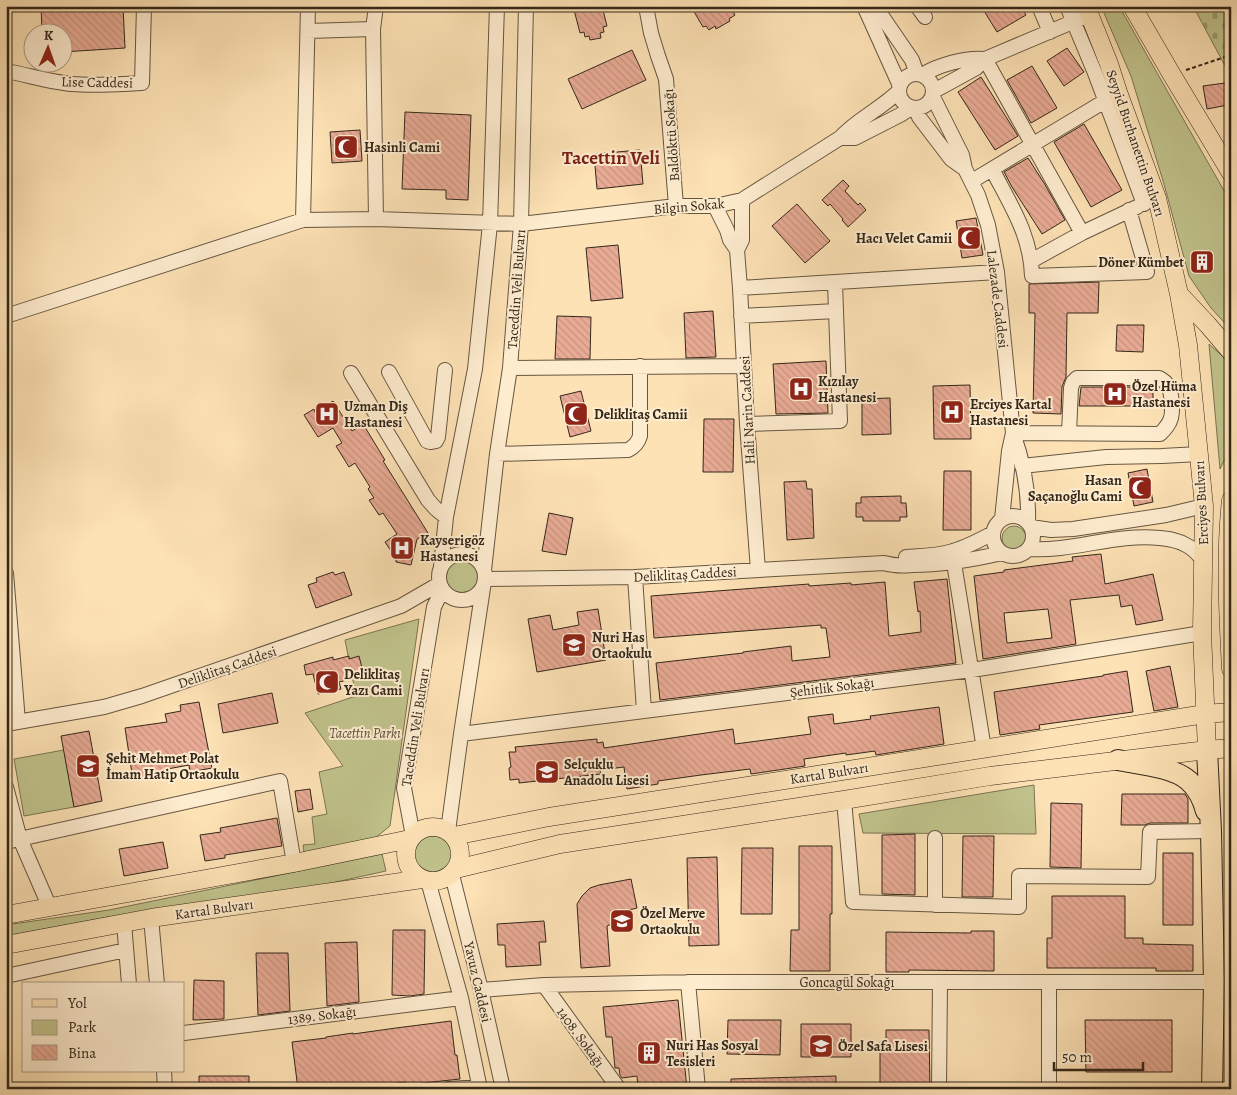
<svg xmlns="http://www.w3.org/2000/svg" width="1237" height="1095" font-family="Alegreya,serif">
<defs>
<pattern id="cemetery-stones" width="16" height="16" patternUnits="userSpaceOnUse" patternTransform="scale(1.25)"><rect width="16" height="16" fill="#c1c38c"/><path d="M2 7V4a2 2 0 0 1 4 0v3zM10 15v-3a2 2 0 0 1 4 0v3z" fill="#9d9e72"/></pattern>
<pattern id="building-back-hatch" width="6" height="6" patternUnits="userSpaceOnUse" patternTransform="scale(1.25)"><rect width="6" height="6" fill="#e9ab95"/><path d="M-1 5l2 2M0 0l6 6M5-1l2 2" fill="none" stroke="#c89380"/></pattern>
</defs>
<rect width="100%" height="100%" fill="#fde2b5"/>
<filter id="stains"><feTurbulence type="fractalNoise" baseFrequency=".004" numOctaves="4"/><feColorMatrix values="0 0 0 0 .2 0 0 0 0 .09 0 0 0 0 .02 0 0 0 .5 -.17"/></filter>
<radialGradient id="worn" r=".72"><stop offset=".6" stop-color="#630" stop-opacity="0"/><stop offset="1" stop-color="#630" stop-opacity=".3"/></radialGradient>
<path fill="#c1c38c" stroke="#7a7553" d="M1101,6H1119L1231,203V330L1211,308L1189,276L1164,184L1131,76Z
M1209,344L1231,364V446L1220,469Z
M1002 538a12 12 0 1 1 24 0a12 12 0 1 1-24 0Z
M446 577a16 16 0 1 1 32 0a16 16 0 1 1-32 0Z
M419,619L390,826L375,838L305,858L303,845L315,844L312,817L327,814L319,772L343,766L305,713L356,696L345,640Z
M64,750L74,807L24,816L14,759Z
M1034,785L1036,834L863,833L859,814Z
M414 855a19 19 0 1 1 38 0a19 19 0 1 1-38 0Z
M382,854L386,871L263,898L108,917L6,936V925L109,910Z"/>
<path fill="url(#cemetery-stones)" stroke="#7a7553" d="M1193,6H1231V77Z"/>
<path fill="url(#building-back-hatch)" stroke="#33271a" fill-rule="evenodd" d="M41,6H123L125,48L62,52V32H42Z
M573,6H602L607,26L603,27L604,32L600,33L601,38L590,40L589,36L585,37L584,32L580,33Z
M693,6H730L735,15L729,19L730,21L716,29L715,26L709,30L706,26L703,27L693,10H695Z
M981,6H1021L1026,15L997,32Z
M1067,48L1084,72L1064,86L1047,61Z
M632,50L646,80L582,109L568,79Z
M1032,66L1057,108L1031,123L1007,80Z
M981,77L1018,136L995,150L958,92Z
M1225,83L1228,105L1207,109L1203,86Z
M405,112L471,115L468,200L446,199V190L402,189Z
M1084,124L1122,190L1091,207L1054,142Z
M360,130L362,161L332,163L330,132Z
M640,150L643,184L597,189L594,154Z
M1028,158L1044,183L1065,220L1042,234L1012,187L1004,172Z
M843,180L849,186L845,191L858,205L860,203L866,210L848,227L842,220L843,219L830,204L828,206L822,200Z
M797,204L830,241L805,263L772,226Z
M976,218L983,255L962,258L956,221Z
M618,245L623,298L591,301L586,248Z
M1196 262a6 6 0 1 1 12 0a6 6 0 1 1-12 0Z
M1099,282L1098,313H1067L1066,377L1062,387L1061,414L1033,413L1035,313H1029V284Z
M713,311L716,357L686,358L684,313Z
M557,316L591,317L590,359H555Z
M1117,325H1144L1143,352L1116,351Z
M826,361L828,413L776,414L773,364Z
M970,385L971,439H934L933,386Z
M1081,387H1153V406H1079Z
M581,391L591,431L570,437L560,396Z
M890,398L891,434L862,435V399Z
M333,401L352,431L363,424L385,460L383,461L428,533L417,539L411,565L396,562V556L393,554L385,542L397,534L383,513L379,515L369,500L374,498L368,489L370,487L355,463L349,467L336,446L342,443L333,428L318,437L304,415L314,409L315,412Z
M704,419H734L733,472H703Z
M1147,469L1153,502L1134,506L1128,473Z
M944,471H971V530H943Z
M806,481L807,489H812L814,538L787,540L784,482Z
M901,496V503H906L907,517H900V521H863V517H856V503H861V497Z
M549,513L573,518L566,555L542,551Z
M1101,554L1105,584L1153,574L1163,620L1136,625L1132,605L1121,607L1119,595L1070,600L1076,644L983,659L974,576L1004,572V570L1073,561L1072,557ZM1048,609L1052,638L1007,643L1004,613Z
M333,572L335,575L344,572L352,595L316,608L308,585L317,582L316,578Z
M947,579L956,663L660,700L656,663L743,653V652L791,646L792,661L830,657L826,628H821V625L654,638L651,596L809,584V586L851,583V585L885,582L889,636L921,632L920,611L918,612L914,582Z
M598,609L606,660L537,672L528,619L550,615L553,630L579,625L577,612Z
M349,656V659L359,656L364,676L339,682L341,689L318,694L313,674L306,675L304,665L333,657V660Z
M1170,666L1178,707L1154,711L1146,671Z
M1127,671L1133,712L1039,725L1040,729L1000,735L994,692L1103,676V675Z
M272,693L278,723L223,733L218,704Z
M199,702L212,768L190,772L189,765L162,770L163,775L133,780L125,728L167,722L165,714L181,711L180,705Z
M939,707L944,744L876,755L875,751L846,755V753L804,759L805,766L751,774L750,769L701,775L658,781V784L627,789L624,767L600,770L601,774L519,783V779L510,780L509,768L511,767L509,752H516L515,747L597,739V743L603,742L604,748L733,729L735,744L811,734L808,717L833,714L834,724L871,719L870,716Z
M89,731L102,801L74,807L61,736Z
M310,789L313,809L298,812L295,791Z
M1122,794H1185L1188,799V823H1150L1145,825H1121Z
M1051,803L1082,804L1081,868L1050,867Z
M277,818L282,846L225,855V858L205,861L200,835L221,832L220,828Z
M915,834V895L882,894V835Z
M963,836H994L993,897H962Z
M163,842L168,868L124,876L119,849Z
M799,846H832V914H830V971H790L791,930H799Z
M742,848H773L772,914H741Z
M1163,853H1193V925H1163Z
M717,857L719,945L689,946L687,858Z
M631,879L637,908L618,913L614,923L607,926L610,966L581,968L577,904L582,896L590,888L599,885Z
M1052,896H1125V938H1143V944L1193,945V971H1156V968H1047V938H1052Z
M544,921L546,942H539L541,965L506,967L505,945H498L497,924Z
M393,930H425L424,994L410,996L392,995Z
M971,931H994V971L909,970V972H886V932L971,933Z
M357,942L359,1002L327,1006L325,943Z
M256,953H288L290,1011L258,1015Z
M194,980L224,981V1019L193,1020Z
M678,1000L687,1089H638L637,1076L622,1078L620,1075L619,1068H615L612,1037H606L603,1007Z
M728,1020H781L780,1055L727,1054Z
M1085,1020H1172V1072H1086Z
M451,1021L455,1055H457L460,1079L405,1085V1082L366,1087V1085L336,1089H334L333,1086L312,1089H298L292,1042L326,1038V1037L353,1033V1034L396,1028Z
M801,1024H851V1057H801Z
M886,1030H929L930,1089H880V1042H886Z
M199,1076H249V1089H199Z
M836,1076V1089H731V1079Z"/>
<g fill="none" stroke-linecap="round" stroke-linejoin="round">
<defs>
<path id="minor" d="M376,6L373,29L376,219
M646,6L651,33L658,56L666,79L676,206
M864,6L900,86
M875,6L912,60L917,74
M917,6L925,17
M1039,6L1050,32
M1067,6L1095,73L1144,204
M308,31L373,29
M985,59L1082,233
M6,71C28,75 50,82 72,84C95,86 119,84 142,83L144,6
M899 91a17 17 0 1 1 34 0a17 17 0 1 1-34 0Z
M922,75C938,65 966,57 985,59
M934,91L976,68L985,59L1082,18
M933,97L962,155L965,169L978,195L988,225L997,272L1013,433C1023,461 1029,492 1028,522
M916,108L919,117L951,159L965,169
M840,138H855L900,115L911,108
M992,169C1010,204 1031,235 1032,276L1147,272L1129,210
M972,181L1105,101
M715,206L727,230L730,240L737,250L740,288L747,424L758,570
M303,220L308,6
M737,250L742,240V200
M1031,261L1082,233L1137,207
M740,288L997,272
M6,316L303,220L376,219L521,224L676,206H715L742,200L840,138C857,119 881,109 899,91
M741,316L836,311
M510,368L744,366
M389,372L427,441L430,442L436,441L438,437L445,370
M351,373L428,500L436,509L446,517
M747,424L840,421L835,283
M1013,433L1160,434C1165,429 1169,425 1171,418C1173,410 1172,393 1168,386C1166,382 1163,380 1159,378H1077L1073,382L1071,388L1069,433
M497,454L628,450C634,447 638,443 640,436V366
M1022,466L1106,457L1162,456L1199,454
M993 536a20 20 0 1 1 40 0a20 20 0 1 1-40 0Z
M1002,519L1009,451L1013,433
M1031,527L1051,530L1073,529L1166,515L1204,506
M1029,549C1073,552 1116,533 1160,538C1169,539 1178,540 1186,545C1193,548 1198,554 1203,560
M439 577a23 23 0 1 1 46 0a23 23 0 1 1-46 0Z
M906,557C921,556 938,556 953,551C967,547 980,540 993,533
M954,563L984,749
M441,566L446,517L475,369L490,224L497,6
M484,570L497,454L510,368L521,224L526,6
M6,573L18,722
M635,577L644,711
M485,579L635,577L884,563C894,566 902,566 912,565C943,565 972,560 1002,553
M6,724L104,707L142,696L401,606L439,584
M461,734L972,670L1202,633
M6,787L20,839L50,908
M844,800L853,902L1019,907V876L1148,877L1150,832L1211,831
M448,831L461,734L483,588
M413,836L404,788L434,607L442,590
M935,838V905
M6,842L280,781L294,863
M452,875L481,990L503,1089
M428,881L461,998L480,1089
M151,918L157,984
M124,923L129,984
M6,976L126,950
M688,982L698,1089
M1049,982V1089
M544,985L619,1089
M481,990L544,985L688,982H1214
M184,1033L461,998
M164,1071L165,1089
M449,1089L480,1087
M939,1089L940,982"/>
<path id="major" d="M1086,6L1109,64L1118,92L1157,198L1179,294L1188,345L1204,506L1202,633L1207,750
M1132,6L1172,75L1231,173
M1179,294L1208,325L1231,352
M1231,500C1225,554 1228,614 1231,669
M406 854a27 27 0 1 1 54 0a27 27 0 1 1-54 0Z
M454,836L549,817L1205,714L1231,712
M456,869L560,844L844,800L990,776L1207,750L1231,748
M6,915L294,863L410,839
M6,945L151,918L422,879"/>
<path id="highway" d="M1207,750L1211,831L1214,982L1212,1089
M1118,760C1138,764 1174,767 1189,781C1198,789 1203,800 1206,811"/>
</defs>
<use href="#minor" stroke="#665641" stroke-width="16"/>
<use href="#major" stroke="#33271a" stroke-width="19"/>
<use href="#highway" stroke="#33271a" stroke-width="22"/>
<path stroke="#33271a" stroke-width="2" stroke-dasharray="4 2.5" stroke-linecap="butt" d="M1186,70L1231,55"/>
<use href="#minor" stroke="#feeccf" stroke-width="14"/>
<use href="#major" stroke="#fde2b5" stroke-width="18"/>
<use href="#highway" stroke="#fde2b5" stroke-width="20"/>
</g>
<defs>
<symbol id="mosque-square" viewBox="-11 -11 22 22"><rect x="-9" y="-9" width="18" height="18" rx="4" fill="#8f2418" stroke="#feeccf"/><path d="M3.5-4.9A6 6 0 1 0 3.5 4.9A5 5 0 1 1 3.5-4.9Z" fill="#fff"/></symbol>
<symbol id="building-square" viewBox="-11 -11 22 22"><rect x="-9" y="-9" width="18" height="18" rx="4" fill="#8f2418" stroke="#feeccf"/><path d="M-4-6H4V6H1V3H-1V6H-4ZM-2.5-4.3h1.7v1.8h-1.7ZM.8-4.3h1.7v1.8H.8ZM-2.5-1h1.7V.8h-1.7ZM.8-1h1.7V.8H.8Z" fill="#fff"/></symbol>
<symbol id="hospital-square" viewBox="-11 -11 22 22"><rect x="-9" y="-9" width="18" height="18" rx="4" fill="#8f2418" stroke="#feeccf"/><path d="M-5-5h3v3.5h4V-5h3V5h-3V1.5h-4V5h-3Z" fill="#fff"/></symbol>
<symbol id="school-square" viewBox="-11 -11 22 22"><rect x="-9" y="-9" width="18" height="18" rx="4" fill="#8f2418" stroke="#feeccf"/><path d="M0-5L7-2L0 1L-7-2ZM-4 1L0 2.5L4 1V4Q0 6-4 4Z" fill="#fff"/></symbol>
</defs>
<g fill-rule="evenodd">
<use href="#mosque-square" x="332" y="133" width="28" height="28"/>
<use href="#mosque-square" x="955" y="224" width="28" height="28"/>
<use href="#building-square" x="1188" y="248" width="28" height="28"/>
<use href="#hospital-square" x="787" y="375" width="28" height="28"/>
<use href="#hospital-square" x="1101" y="380" width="28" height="28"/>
<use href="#hospital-square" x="938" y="398" width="28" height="28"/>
<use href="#hospital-square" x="313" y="400" width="28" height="28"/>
<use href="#mosque-square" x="562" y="400" width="28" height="28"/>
<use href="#mosque-square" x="1126" y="474" width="28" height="28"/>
<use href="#hospital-square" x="388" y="534" width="28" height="28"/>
<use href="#school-square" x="560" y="631" width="28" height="28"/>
<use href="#mosque-square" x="313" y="668" width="28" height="28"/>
<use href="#school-square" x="74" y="752" width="28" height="28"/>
<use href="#school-square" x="533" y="758" width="28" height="28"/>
<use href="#school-square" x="608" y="907" width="28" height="28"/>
<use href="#school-square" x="807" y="1032" width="28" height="28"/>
<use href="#building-square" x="635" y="1039" width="28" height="28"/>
</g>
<g text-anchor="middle" stroke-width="4" stroke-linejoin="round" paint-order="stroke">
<g font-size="14" fill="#33271a" stroke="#feeccf">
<text transform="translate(97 82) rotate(1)" y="5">Lise Caddesi</text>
<text transform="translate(671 135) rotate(-94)" y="5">Baldöktü Sokağı</text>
<text transform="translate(1136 143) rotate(71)" y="5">Seyyid Burhanettin Bulvarı</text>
<text transform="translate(689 206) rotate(-5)" y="5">Bilgin Sokak</text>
<text transform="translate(516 289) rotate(-86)" y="5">Taceddin Veli Bulvarı</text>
<text transform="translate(998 299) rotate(83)" y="5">Lalezade Caddesi</text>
<text transform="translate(747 410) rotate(-93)" y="5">Hali Narin Caddesi</text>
<text transform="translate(1201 503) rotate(-93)" y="5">Erciyes Bulvarı</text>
<text transform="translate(685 574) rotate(-3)" y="5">Deliklitaş Caddesi</text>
<text transform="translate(227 667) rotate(-19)" y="5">Deliklitaş Caddesi</text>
<text transform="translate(832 687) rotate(-7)" y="5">Şehitlik Sokağı</text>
<text transform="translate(415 727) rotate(-81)" y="5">Taceddin Veli Bulvarı</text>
<text transform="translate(829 773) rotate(-9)" y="5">Kartal Bulvarı</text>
<text transform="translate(214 909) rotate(-8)" y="5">Kartal Bulvarı</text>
<text transform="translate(478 982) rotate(77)" y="5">Yavuz Caddesi</text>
<text x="847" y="987">Goncagül Sokağı</text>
<text transform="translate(322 1015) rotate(-7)" y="5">1389. Sokağı</text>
<text transform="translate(581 1037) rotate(54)" y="5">1408. Sokağı</text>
</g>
<g font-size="14" font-weight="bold" fill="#33271a" stroke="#feeccf" text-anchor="start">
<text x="364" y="152">Hasinli Cami</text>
<text x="952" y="243" text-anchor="end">Hacı Velet Camii</text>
<text x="1184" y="267" text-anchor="end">Döner Kümbet</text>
<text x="818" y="386">Kızılay<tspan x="818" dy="16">Hastanesi</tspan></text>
<text x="1132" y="391">Özel Hüma<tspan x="1132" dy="16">Hastanesi</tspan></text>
<text x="970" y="409">Erciyes Kartal<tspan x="970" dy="16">Hastanesi</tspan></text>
<text x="344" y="411">Uzman Diş<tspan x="344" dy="16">Hastanesi</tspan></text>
<text x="594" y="419">Deliklitaş Camii</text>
<text x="1122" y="485" text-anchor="end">Hasan<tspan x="1122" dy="16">Saçanoğlu Cami</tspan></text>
<text x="420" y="545">Kayserigöz<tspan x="420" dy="16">Hastanesi</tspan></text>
<text x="592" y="642">Nuri Has<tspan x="592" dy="16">Ortaokulu</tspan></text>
<text x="344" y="679">Deliklitaş<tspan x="344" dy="16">Yazı Cami</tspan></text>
<text x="106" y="763">Şehit Mehmet Polat<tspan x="106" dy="16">İmam Hatip Ortaokulu</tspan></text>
<text x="564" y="769">Selçuklu<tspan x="564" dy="16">Anadolu Lisesi</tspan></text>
<text x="640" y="918">Özel Merve<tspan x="640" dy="16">Ortaokulu</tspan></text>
<text x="666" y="1050">Nuri Has Sosyal<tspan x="666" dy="16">Tesisleri</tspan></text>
<text x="838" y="1051">Özel Safa Lisesi</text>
</g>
<g font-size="14" font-style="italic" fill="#564e36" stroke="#feeccf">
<text x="365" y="738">Tacettin Parkı</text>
</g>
<g font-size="19" font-weight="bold" fill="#7a1f14" stroke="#feeccf">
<text x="611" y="164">Tacettin Veli</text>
</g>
</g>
<rect width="1237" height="1095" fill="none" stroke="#fde2b5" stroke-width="25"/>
<rect x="8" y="8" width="1222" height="1080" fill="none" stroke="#33271a" stroke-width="2.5"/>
<rect x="12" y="12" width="1212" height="1070" fill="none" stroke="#33271a"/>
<rect x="22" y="982" width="162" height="90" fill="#feeccf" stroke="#ad9d87"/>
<rect x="32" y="999" width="25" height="8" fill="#fde2b5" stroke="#ad9d87"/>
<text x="68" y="1008" font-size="15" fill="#33271a">Yol</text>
<rect x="32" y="1020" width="25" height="15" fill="#c1c38c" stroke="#ad9d87"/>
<text x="68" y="1032" font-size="15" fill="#33271a">Park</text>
<rect x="32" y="1045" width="25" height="15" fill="url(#building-back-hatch)" stroke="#ad9d87"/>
<text x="68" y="1058" font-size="15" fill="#33271a">Bina</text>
<g transform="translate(48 48) rotate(2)"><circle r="24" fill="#feeccf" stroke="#ad9d87"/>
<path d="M0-4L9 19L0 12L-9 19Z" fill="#8f2418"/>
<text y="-8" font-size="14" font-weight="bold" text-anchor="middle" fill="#33271a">K</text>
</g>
<path d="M1054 1062v8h89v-8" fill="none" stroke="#33271a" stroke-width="2.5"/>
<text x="1062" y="1062" font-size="15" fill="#33271a" stroke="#feeccf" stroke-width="4" paint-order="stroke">50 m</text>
<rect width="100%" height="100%" filter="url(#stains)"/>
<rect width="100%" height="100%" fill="url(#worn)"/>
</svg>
